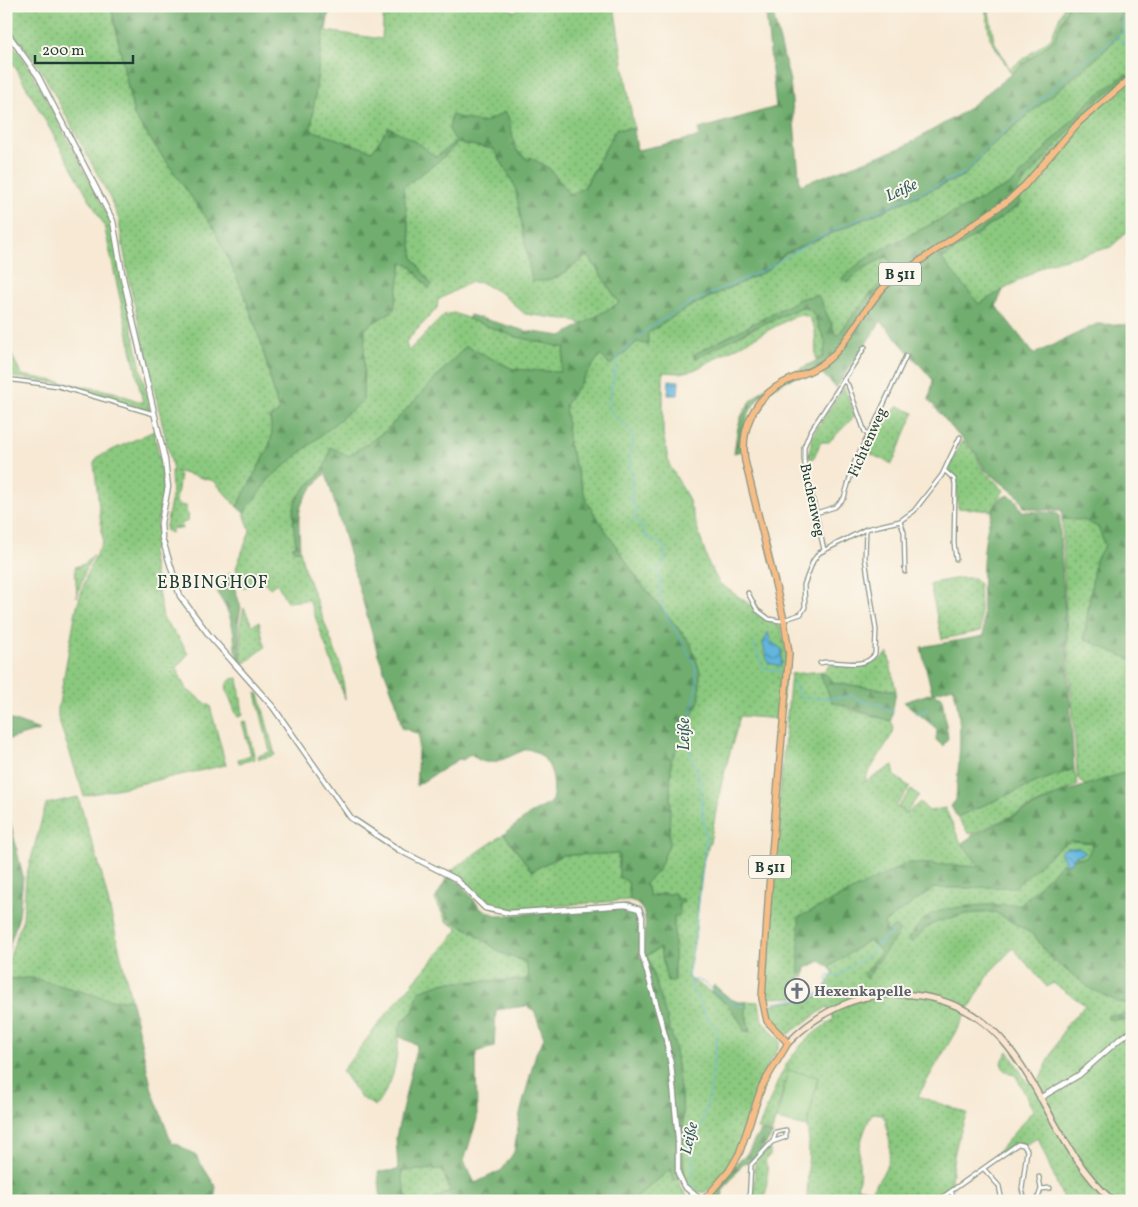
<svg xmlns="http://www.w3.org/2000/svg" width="1138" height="1207" font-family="Vollkorn,serif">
<defs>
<pattern id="green-dots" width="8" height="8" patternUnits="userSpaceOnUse" patternTransform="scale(1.25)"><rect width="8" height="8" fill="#8bc97f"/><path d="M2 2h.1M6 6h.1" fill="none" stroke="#71a469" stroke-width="1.8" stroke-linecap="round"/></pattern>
<pattern id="forest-firs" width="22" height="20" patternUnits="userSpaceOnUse" patternTransform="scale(1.25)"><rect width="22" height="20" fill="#70ad6e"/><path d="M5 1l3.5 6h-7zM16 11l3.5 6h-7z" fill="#5b8e5b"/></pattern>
<pattern id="water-waves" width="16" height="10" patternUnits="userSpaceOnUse" patternTransform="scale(1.25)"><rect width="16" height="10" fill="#63b5de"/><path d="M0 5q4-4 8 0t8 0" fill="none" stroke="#5194b5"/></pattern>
</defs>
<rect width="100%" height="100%" fill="#fbf7ec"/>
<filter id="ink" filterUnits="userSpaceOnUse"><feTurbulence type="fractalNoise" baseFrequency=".02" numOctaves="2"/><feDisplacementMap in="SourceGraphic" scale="10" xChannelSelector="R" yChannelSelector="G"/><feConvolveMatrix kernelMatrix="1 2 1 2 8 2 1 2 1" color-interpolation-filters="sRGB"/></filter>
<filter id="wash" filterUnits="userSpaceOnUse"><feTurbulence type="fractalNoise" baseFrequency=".0096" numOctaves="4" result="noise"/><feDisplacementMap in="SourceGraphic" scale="20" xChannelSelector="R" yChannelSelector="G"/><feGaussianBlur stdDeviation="1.12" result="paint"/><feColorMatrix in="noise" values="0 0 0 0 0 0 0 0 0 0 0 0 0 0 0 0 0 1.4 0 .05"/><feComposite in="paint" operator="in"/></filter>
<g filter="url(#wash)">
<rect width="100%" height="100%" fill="#f7e9d4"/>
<path fill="url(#green-dots)" stroke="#55835a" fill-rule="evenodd" d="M9,6H111L134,116L214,229L243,291L261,342L279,412L270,418L272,434L269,447L237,507L214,481L175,471L180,475L176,502L179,505L186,506L188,521L181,524L182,529L173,528L171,533L165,530L172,497L171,471L173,470L129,281L118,217L108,194L43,73L20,41L9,44H13L28,65L112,223L118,262L150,411L62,384L6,376V344L22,375L114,392L143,403L104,225L10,58L6,59V8Z
M330,6L326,31L382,39L384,6H502L515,11L521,6H614L634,129H616L584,187L570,195L550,169L530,157V162L486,122H477L436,158L421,145L389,127L372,151L311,130L321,45Z
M985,6H988L994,41L1010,69L1051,38L1064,6H1068L1054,40L1011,73L990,38Z
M1121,6H1132V227L1111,247L1047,264L979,304L941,259L1020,205L1017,189L1095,102L1128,77L1091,100L1013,183L886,247L848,282L864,268L886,257L897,268L869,295L837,336L818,295L802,298L693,356L802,307L811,310L826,343L823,356L816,360L815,329L809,317L802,315L793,317L694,370L680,373L663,372V433L669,464L688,498L708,562L719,583L766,616L765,618L781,627L787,655L780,719L740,716L722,781L710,842L702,864L695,938L688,975L689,978L730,1005L750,1032L746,1014V1001L759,1002L762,1020L780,1041C779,1053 769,1061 764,1072C754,1093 751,1116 743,1138C735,1159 722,1176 706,1192C695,1193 687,1189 684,1178L683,1112L674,1042L641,959L660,948L667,981H674V916L683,898L677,900L665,893L650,896L645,884L658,871L669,845L671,761L681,736L691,644L639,581L587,502L569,445L565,405L600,355L610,365L648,333L687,308L768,270L785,254L965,175L991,146L1099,56L1121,33Z
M458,143L494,149L515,186L532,281L559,277L588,255L619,303L582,326L577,321L525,314L502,294L482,283L471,282L438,300L437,308L406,342L408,351L444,315L454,313L513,336L565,348L560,372L513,369L466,346L387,430L349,456L330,448C327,477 310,478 297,499C290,512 295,533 296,546L293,550H300L304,568L342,669L345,699L309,600L287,602L277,583L270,588L263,581L242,588L236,568L250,531L244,513L269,479L363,400L365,328L394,310L402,263L409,264L429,289L432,286L413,257L403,187L439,161Z
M844,387L855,416L829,442H821L813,459L808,457L813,434Z
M898,406L914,413L892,464L864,451L871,438Z
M154,431L162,471L163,495L157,525L159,546L151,552L163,618L179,638L188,654L176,668L186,689L210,706L226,765L84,796L58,718V709L76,610L88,571L103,541L94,463L99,456Z
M962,441L975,452L982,469L1004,490L992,511L958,508L956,482L949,468Z
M1062,519L1083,520L1098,527L1105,545L1095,562L1084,639L1132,660V770L1085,786L1078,778L1077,771L1066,618Z
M94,554L86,568L77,597L75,567L84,564Z
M960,578H974L979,584L981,631L942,639L930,585L932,583Z
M244,608L252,625L259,622L265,647L244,664L242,662L240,626Z
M888,653L896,691L835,683L825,674L845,708L891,721L894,727L893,733L867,775L865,782L893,765L895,776L910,787L896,806L906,814L920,802L929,811L945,808L961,843L981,867L908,863L799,971L803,983L794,991L795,997L766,998L775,840L791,674L824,671L829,665C853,664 867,672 888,653Z
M238,678L243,714L239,717L237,716L226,689L227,683L232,679Z
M256,693L259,694L275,755L259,759L258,756L270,752Z
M246,721L255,759L239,763L238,759L251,755L242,722Z
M1074,769L1078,785L973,834L968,833L957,817L1037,782Z
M78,797L101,871L131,999L115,1001L33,978L6,979V968L23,918L26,877L46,804Z
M504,834L532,871L562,855L619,854V877L628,882L630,900L503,910C479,906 469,884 449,872Z
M1071,841L1094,843L1087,857L1069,864H1061L1021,905C990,904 959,907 929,915L912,942L927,927L939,921L966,914L995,912L1034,935L1051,959L1118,1002L1132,1005V1201H1064L1038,1138L1023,1146L1022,1143L1013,1144L993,1158L1033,1110L1016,1076L1004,1070L1001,1063L1008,1051L1028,1084L1039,1080L1065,1027L1085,1005L1053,983L1047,987L1013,948L991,971L918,1096L967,1113C957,1139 951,1161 951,1189L933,1201H807L809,1141L807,1127L818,1078L788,1071L772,1132L758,1129C782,1076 781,1053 834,1019L827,1007L787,1035L773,1024L766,1006L819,996L834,973L829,967L869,940L881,952L864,975L866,978L899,931L888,934L884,923L934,888H973ZM873,1113L882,1114L886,1121C886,1130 889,1135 890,1144C891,1161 882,1178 871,1190L857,1187C862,1171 858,1169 859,1155C860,1141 866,1124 873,1113Z
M437,896L449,920L470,930L501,953L525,962L529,977L524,980L446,982L419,991L413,1012L402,1021C394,1056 400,1077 375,1106L360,1097L342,1071L388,1012L459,929L446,921L435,899Z
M767,1150H770V1156L765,1161L768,1170L765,1201H753L755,1163Z
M442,1169L450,1191L431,1201H407L401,1171Z
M671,1169L674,1180L678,1178L680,1186L691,1201H632Z"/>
<path fill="url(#forest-firs)" stroke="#487551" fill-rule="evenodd" d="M111,6H330L321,45L311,130L372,151L389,127L421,145L436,157L456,141L449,130L451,115L482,123L505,112L508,116L516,150L529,161L530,157L550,169L570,195L585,187L616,129H634L637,150L699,137V129L776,107L765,6H771L790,81L800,185L903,147L962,113L1054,40L1068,6H1121V33L1099,56L991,146L965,175L785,253L768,270L687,308L648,333V345L637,342L610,365L600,355L565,405L569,445L587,502L639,581L691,644L700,671V699L671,761L669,845L658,871L645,884L650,896L675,893L677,900L683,898L684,902L678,904L680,915L674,916V981H667L660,948L644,957C640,935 656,911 630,900L628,882L619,877V854L562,855L532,871L504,834L530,814L551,803C558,782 551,754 527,749C508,756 488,772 471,754L463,760L459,759L416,786L419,734L402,728L396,702L378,654L326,473C295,504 298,509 300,550H293L292,547L296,546C295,533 290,511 297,499C310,478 327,476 330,447L349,456L387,430L466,346L513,369L560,372L565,348L513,336L468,319L470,315L526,331L562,336L619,303L588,255C570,269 556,283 532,281L515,186L494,149L458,143L439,161L403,187L413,257L432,286L429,289L409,264L402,263L394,310L365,328L363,400L269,479L244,513L237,507L269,447L272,434L270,418L279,412L261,342L243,291L214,229L134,116Z
M1126,74L1128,77L1095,102L1018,189L1020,193V204L942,259L979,304L1003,290L996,306L1034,354L1097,324L1132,325V660L1084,639L1095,561L1105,545L1098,527L1083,520L1062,519V510H1040L1024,507L1018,496L984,469L976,452L958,435L929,400L933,380L881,321L836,388L818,369C771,386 743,394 742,451L734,453C736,441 737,425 742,415C758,382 794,374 823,357L826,342L811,310L802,307L751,329L695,359L693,355L802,298L818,295L837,336L869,295L896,268L886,257L864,268L848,282L841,279L862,261L886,247L1013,183L1091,100Z
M1008,495L1016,500L1022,511L1057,513L1059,515L1074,769L1037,782L957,817L951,806L956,800C958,759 965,728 953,687L933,693L942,697L948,738L943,746L936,740L937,729L904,702L932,693L921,647L984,636C983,609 975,506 1008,495Z
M230,572L241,608L238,624L241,663C232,651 236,642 233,629C230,614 225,605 217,593Z
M820,674H825L835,683L896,691L891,721L832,702Z
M6,718L40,730L6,740Z
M1132,770V1005L1118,1002L1091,989L1051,959L1034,935L995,912L966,914L939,921L927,927L912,942L907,941C912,933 921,920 930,915C952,904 997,904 1021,905L1061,864H1069L1075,858L1087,857L1093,843L1071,841L1058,848L1015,887L934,888L884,923L887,933L894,926L900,931L866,979L863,976L881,952L869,940L829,967L820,961L806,968L804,977L799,971V917L908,863L980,867L962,843L972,836L1062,793Z
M6,802L23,877L19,916L6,957Z
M448,875L461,884L481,909L499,916L627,905L639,911C643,926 637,943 641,959L649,960L674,1042L683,1112L684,1173L674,1181L671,1169L632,1201H431L450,1191L442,1169L401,1171L407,1201H381L378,1172L398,1170L396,1137L417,1045L398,1036L402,1021L413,1012L419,991L446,982L524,980L529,977L525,961L501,953L470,930L449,918L437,896ZM526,1006L534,1010L544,1038L536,1053L520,1114L514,1152L502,1170L475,1183L464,1161L477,1119L476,1052L494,1047L496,1010Z
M33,978L115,1001L131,999L152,1090L172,1144L176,1143L196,1156L216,1187L214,1201H6V979Z
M714,985C723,992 734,1006 746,1001V1014L750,1032L744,1031C737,1013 727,1003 711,992Z
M1108,1015H1132V1021L1108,1019Z
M761,1131L773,1134L754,1161L743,1163L723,1190L722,1201H712L713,1196L738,1161C750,1156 752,1140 761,1131Z"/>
<path fill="#8bc97f" stroke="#55835a" d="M911,790L919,795L906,813L898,807Z
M788,1070L818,1077L807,1127L777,1120Z"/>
<path fill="url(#water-waves)" stroke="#417989" d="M669,380L679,381L678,395H668Z
M768,632L771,642L782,649L781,666L768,663L763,644Z
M1066,848H1079L1086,853L1075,856L1070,863L1066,864L1060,852Z"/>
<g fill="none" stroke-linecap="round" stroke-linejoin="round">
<path stroke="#63b5de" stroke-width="1" d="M6,6H7
M1117,36L1132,52
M638,338L647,329L694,301L766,269L819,237L965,173L989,145L1077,67L1123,32V6
M634,342L618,356L608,407L615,417L630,430L633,437L629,457L632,481L631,500L637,510L634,518L644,530L645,536L664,546L665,562L657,571L660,580V599L662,607L695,665L697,682L691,717L690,748L691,756L698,772L706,840L695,938L688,975L691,986L707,1018L718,1029L709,1098L693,1153V1189
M753,643L763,667L781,672L782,679
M794,683L800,698H836L852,695L866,703H877L894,712
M915,714L928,709
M691,980C708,977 723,1005 745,1006
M802,1002L809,1001L811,994H822L830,988L827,979L829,976H839C849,965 872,958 877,943L881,945L883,938L889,936L892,931
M773,1003L795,999L799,1001
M752,1008L754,1007
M687,1201L689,1197"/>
</g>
</g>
<g filter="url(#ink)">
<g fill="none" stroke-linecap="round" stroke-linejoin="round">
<defs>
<path id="minor" d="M6,379L58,386L154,414
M843,380L848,385L865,432L869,436
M945,471L954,479L955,485L954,543L956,559
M816,513L835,507L844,498L855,461L875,423L906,356
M900,521L904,532L905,572
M824,550L804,460V447L810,432L865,347
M748,593L757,610L769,619L780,621L801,614L805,607L804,585L813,561L819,553L866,529L900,521L914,511L942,475L960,437
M820,663C836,658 863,672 875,654L876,630L865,558L866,529
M984,1169L999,1186L1002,1201
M1041,1189L1050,1188
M951,1191L955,1201
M749,1201L751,1165L773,1141L776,1132L786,1130V1137L772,1142
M937,1201L1018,1144L1023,1145L1027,1150L1022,1189L1025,1201
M982,1201L1002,1199
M1037,1201L1041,1189L1039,1177"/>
<path id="tertiary" d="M6,31L38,76L113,221L122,273L165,460L168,487L161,523L162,538L180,596L209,635L273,707L351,818L399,850L456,879L485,908L509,913L626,905L639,909L642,917V954L666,1039L671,1065L678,1138V1173L684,1186L702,1201
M1040,1098L1079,1075L1122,1037L1132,1032"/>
<path id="secondary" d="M788,1043C817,1013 856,993 898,994C1034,997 1030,1129 1113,1201"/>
<path id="primary" d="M703,1201L729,1171L739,1154L762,1086L788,1043L767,1021L762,998L769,888L789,653L784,620L745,461C740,429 754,398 783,383C800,374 819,370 833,355C855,333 866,303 889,282L1009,200L1025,185L1079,122L1132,77"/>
</defs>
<use href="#minor" stroke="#8b9384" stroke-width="5.5"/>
<use href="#tertiary" stroke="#8b9384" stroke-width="7"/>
<use href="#secondary" stroke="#8b9384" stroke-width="8"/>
<use href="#primary" stroke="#8b9384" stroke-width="8"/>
<use href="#minor" stroke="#fff" stroke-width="3"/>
<use href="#tertiary" stroke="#fff" stroke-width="4.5"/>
<use href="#secondary" stroke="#fbe5cf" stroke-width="5"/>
<use href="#primary" stroke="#f6be86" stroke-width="5.5"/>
</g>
</g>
<defs>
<symbol id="church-ring" viewBox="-11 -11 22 22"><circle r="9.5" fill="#fbf7ec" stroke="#6b7280" stroke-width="1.5"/><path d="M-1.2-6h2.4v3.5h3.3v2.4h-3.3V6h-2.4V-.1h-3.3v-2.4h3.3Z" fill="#6b7280"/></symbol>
</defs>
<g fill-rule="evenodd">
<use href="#church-ring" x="783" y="977" width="28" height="28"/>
</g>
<g text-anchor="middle" stroke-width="4" stroke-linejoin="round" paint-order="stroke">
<g fill="#fbf7ec" stroke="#61756b" stroke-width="1">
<rect x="879" y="262.5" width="42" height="23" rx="4"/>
<rect x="749" y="855.5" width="42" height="23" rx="4"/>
</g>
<g font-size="14" font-weight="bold" fill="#1f3d34">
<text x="900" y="279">B 511</text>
<text x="770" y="872">B 511</text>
</g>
<g font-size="15" fill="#1f3d34" stroke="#fbf7ec">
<text transform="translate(867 442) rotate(-66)" y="5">Fichtenweg</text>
<text transform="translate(813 500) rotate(78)" y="5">Buchenweg</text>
</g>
<g font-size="15" font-weight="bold" fill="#5b616d" stroke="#fbf7ec" text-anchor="start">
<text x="814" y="996">Hexenkapelle</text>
</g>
<g font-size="16" font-style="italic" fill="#305b5e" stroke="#fbf7ec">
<text transform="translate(901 189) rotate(-24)" y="6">Leiße</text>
<text transform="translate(683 734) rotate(-90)" y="6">Leiße</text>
<text transform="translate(688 1138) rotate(-77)" y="6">Leiße</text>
</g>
<g font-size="18" letter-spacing="1" fill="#1f3d34" stroke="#fbf7ec">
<text x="213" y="588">EBBINGHOF</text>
</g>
</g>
<rect width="1138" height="1207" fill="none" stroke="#fbf7ec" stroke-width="25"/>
<path d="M35 55v8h98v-8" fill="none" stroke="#1f3d34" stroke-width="2.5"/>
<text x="42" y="55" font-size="15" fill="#1f3d34" stroke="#fbf7ec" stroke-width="4" paint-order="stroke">200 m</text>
</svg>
